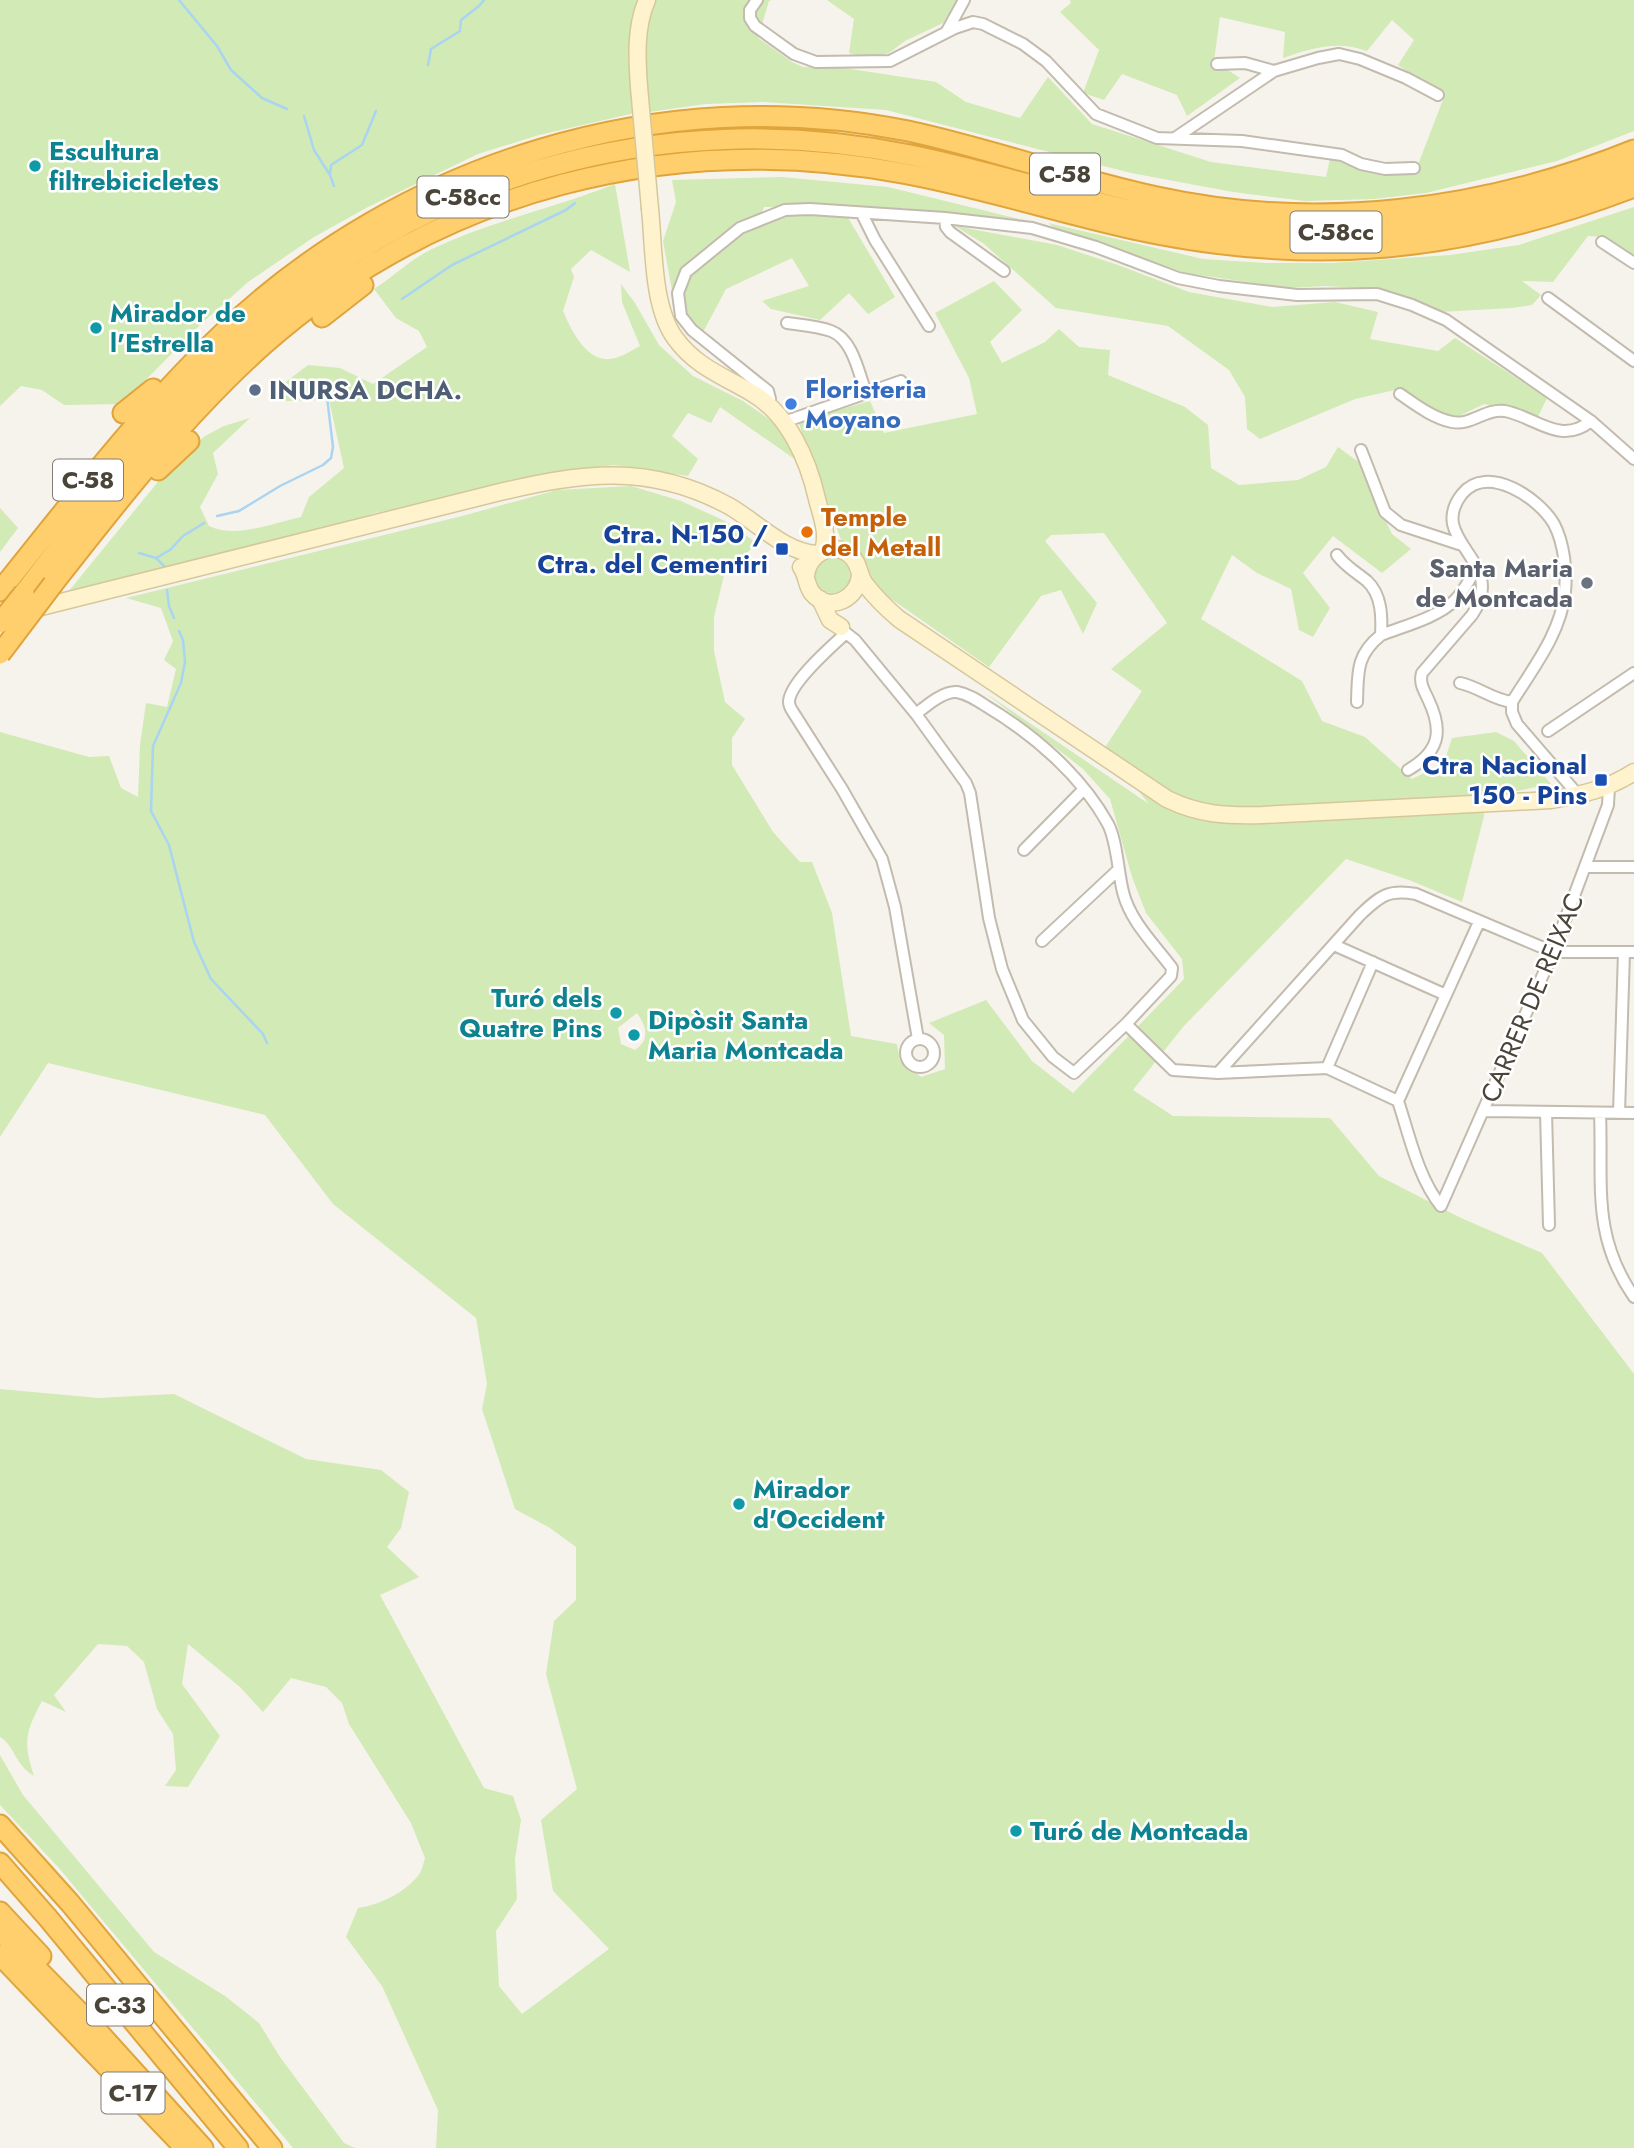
<svg xmlns="http://www.w3.org/2000/svg" width="1634" height="2148" font-family="Jost,sans-serif">
<rect width="100%" height="100%" fill="#f6f3ec"/>
<path fill="#d2eab5" fill-rule="evenodd" d="M0,0H772L769,1L758,38L792,62L803,67L844,68L936,82L966,102L1020,118L1048,77L1092,124L1211,162L1326,177L1330,159L1370,170L1414,175L1444,97L1398,65L1414,40L1392,20L1367,51C1337,40 1312,48 1283,58L1285,32L1220,17L1214,61L1240,78L1187,116L1177,95L1122,74L1104,100L1083,93L1099,50L1060,12L1071,3L1070,0H1634V131L1557,161L1426,193L1374,199L1305,201L1233,192L1131,173L886,110L763,102L706,104L649,112L644,61L646,50L633,42L635,113L539,135L478,154L368,207L314,237L248,282L200,325L122,404L64,405L42,390L21,386L0,406Z
M827,0H957L943,23L905,41L889,53L866,58L849,53L854,19Z
M782,177L888,187L1023,220L900,208L764,207L761,215L847,216L895,297L868,314L849,293L820,320L771,309L762,301L809,286L792,258L726,289L702,334L677,318L663,241L676,202L672,180Z
M615,184L630,272L591,250L571,269L574,277L563,311C571,330 588,366 615,358C624,356 632,350 640,346L622,302L621,284L635,303L659,345L693,376L743,401L779,426L796,460L720,407L711,423L688,413L672,436L698,459L688,476L614,465L541,475L419,505L375,513L351,521L68,592L175,461L205,436L224,426L250,418L213,453L218,474L200,507L209,526C236,539 273,523 301,517L309,497L344,468L329,400L284,401L276,395L287,381L308,365L340,368L373,384L427,347L419,331L396,318L374,289C393,277 411,259 432,249C491,221 555,208 615,184Z
M1634,207V256L1604,237L1588,236L1553,282L1522,281L1541,295L1532,305L1512,308L1439,312L1381,289L1325,286L1287,288L1186,273L1055,228L1048,223L1203,259L1266,263H1332L1450,255L1519,245Z
M955,226L1057,245L1118,265L1189,292L1272,307L1335,302L1378,312L1370,339L1438,351L1455,338L1547,398L1538,417L1484,404L1455,418L1395,390L1355,399L1260,439L1247,429L1245,397L1229,370L1168,326L1056,308L984,244Z
M994,281L1022,310L990,342L1002,363L1045,342L1059,329L1079,347L1110,350L1108,375L1185,407L1208,425L1211,468L1239,485L1298,480L1326,467L1338,447L1364,466L1373,494L1392,534L1411,549L1382,573L1333,536L1303,573L1330,608L1313,637L1299,630L1291,589L1257,573L1232,555L1201,619L1302,681L1322,721L1365,737L1412,779L1444,763L1452,738L1496,732L1514,741L1551,784L1483,798L1484,816L1462,902L1409,880L1346,859L1183,1027L1133,1090L1173,1116L1330,1118L1379,1176L1461,1218L1542,1253L1634,1374V2148H436L438,2110L382,1986L346,1937L358,1908C379,1905 407,1892 420,1873C422,1869 424,1862 425,1858L411,1823L349,1724L342,1703L326,1687L291,1678L263,1712L240,1687L188,1644L182,1684L220,1736L188,1787L165,1786L176,1770L173,1734L157,1709L144,1662L127,1646L98,1644L54,1695L66,1712L42,1701C25,1733 23,1742 34,1776C15,1765 15,1746 0,1737V1389L98,1398L174,1394L306,1459L381,1470L409,1492L401,1528L387,1547L419,1577L380,1595L484,1788L513,1796L521,1820L515,1859L517,1899L496,1931L499,1986L522,2014L609,1949L553,1891L541,1820L577,1789L546,1674L554,1621L576,1600V1547L550,1528L515,1509L482,1409L487,1384L476,1318L333,1204L265,1115L48,1063L0,1137V732L89,757L109,756L121,788L138,797L140,745L146,703L167,707L176,669L164,660L173,641L161,608L126,598L462,516L557,490L631,486L681,501L725,521L757,543L724,575L714,617V651L725,702L745,719L732,738V765L773,832L800,862H812L832,913L851,1036L897,1044L900,1061L921,1077L945,1069L944,1035L929,1023L986,1000L1032,1061L1073,1093L1184,979L1182,959L1146,913L1132,877L1110,799L1083,769L984,692L1149,804L1104,749L1142,691L1111,669L1167,623L1104,533L1051,535L1045,541L1097,603L1083,634L1061,590L1041,596L989,667L887,596L866,577L844,548L798,421L870,401L884,433L977,414L969,378L935,313ZM637,1013C646,1026 651,1039 635,1050L621,1044L618,1028Z
M0,508L18,528L0,552Z
M814 575a18 18 0 1 1 36 0a18 18 0 1 1-36 0Z
M0,1755L23,1795L154,1952L225,1996L259,2023L280,2057L344,2143L355,2148H293L58,1867L0,1805Z"/>
<g fill="none" stroke-linecap="round" stroke-linejoin="round">
<path stroke="#a9d4f2" stroke-width="2.5" d="M179,0L217,46L231,70L262,98L287,109
M428,65L431,49L460,31L461,20L479,6L484,0
M304,116L314,150L330,175L334,186
M330,175L331,165L362,145L376,111
M402,299L452,265L566,210L575,203
M217,516L239,511L280,486L323,465L331,458L333,447L327,397
M139,553L156,558L165,567
M156,558L170,550L183,536L204,523
M167,590L169,606L174,618
M179,631L183,640L185,662L181,683L153,746L151,811L169,845L194,942L211,979L263,1034L267,1043"/>
<defs>
<path id="street" d="M757,0L750,10V18L755,26L794,54L816,62L890,61L955,28L973,22L983,24L1023,44L1046,61L1096,114L1157,138L1242,141L1342,155L1361,164L1385,169L1414,168
M947,31L964,0
M1217,64L1245,63L1274,71
M1175,138L1274,71L1318,58L1339,54L1360,59L1406,78L1438,95
M862,214L875,240L929,326
M945,218L946,227L950,232L1004,271
M1602,242L1634,263
M1548,298L1634,361
M787,323C801,325 817,326 831,331C853,339 859,374 866,393
M1400,394C1416,405 1433,418 1452,422C1471,426 1486,408 1505,411C1536,417 1560,446 1591,421
M769,406L770,399L768,391L692,330L681,316L678,293L686,272L740,228L785,210L810,209L945,218L1032,228L1096,247L1178,278L1219,286L1297,295L1377,294L1412,305L1446,320L1591,421L1634,459
M784,422L901,381
M1361,450L1385,512L1401,525L1462,545
M1337,555C1346,567 1356,572 1367,581C1382,595 1382,617 1381,635C1356,655 1358,672 1357,702
M1381,635C1404,626 1437,618 1455,600C1464,591 1470,578 1477,568
M1460,683C1479,687 1493,700 1512,702
M916,714C926,706 943,691 957,692C968,694 977,700 986,706C1033,734 1081,775 1108,824C1117,841 1118,872 1123,892C1130,921 1154,944 1172,968L1171,976L1126,1024L1074,1073L1053,1057L1023,1020L1002,969L989,918L970,793L966,783L916,714L855,640L846,633C832,646 789,683 789,702C789,705 791,709 793,712L842,789L882,859L895,907L918,1039
M1548,731L1634,673
M1408,770C1439,752 1444,732 1428,699C1424,690 1419,683 1422,673L1472,615C1510,561 1425,541 1462,494C1487,463 1539,498 1554,524C1564,543 1567,571 1565,592C1561,633 1533,668 1512,702V712L1517,724L1579,796
M1024,850L1084,789
M1586,867H1634
M1042,941L1118,870
M1334,945L1446,995
M1126,1024L1173,1070L1218,1073L1327,1068L1398,1101C1409,1134 1418,1178 1441,1206L1553,952L1608,805L1609,786
M906 1053a14 14 0 1 1 28 0a14 14 0 1 1-28 0Z
M1327,1068L1373,962
M1218,1073L1360,915C1380,896 1388,889 1416,894L1553,952H1634
M1398,1101L1479,922
M1485,1111L1634,1113
M1546,1112L1549,1225
M1600,1113C1603,1183 1591,1235 1634,1297
M1619,1113L1624,952"/>
<path id="secondary" d="M639,87C637,59 635,27 647,0
M650,209C654,246 652,307 675,338C695,366 723,376 752,393C788,414 808,459 817,499C821,515 829,534 823,550
M801,567C807,575 806,585 812,593C830,614 859,598 860,574
M806,575C809,554 832,540 850,555C860,563 858,574 865,584C875,597 886,608 899,619L1167,799C1200,815 1226,816 1263,815L1551,800C1581,795 1608,789 1634,772
M820,599L830,620L841,627
M29,610L496,493C581,473 648,462 729,506C757,522 784,552 817,554"/>
<path id="highway" d="M322,317L363,285
M123,413L153,389
M158,470L189,441
M53,584C118,501 183,417 262,346C439,189 670,130 902,173C980,187 1056,212 1133,229C1311,268 1465,252 1634,187
M0,591C71,503 139,413 222,334C402,162 663,81 908,131C992,149 1073,179 1157,197C1317,232 1483,211 1634,150
M24,593C88,510 152,426 228,353C411,175 661,104 910,155C990,171 1067,197 1147,214C1312,248 1477,230 1634,170
M0,1825L70,1903L272,2148
M0,1863L48,1918L238,2148
M0,1912L41,1956
M0,1931L91,2024L203,2148
M0,1955L185,2148"/>
</defs>
<use href="#street" stroke="#c2bbae" stroke-width="14"/>
<use href="#secondary" stroke="#d6c79b" stroke-width="19"/>
<use href="#highway" stroke="#e0a43c" stroke-width="23"/>
<use href="#street" stroke="#fff" stroke-width="10"/>
<use href="#secondary" stroke="#fff3cd" stroke-width="16"/>
<use href="#highway" stroke="#ffcf6e" stroke-width="19"/>
<defs>
<path id="secondary-bridge" d="M639,87L650,209"/>
<path id="highway-bridge" d="M0,623L24,593
M0,654L53,584"/>
</defs>
<use href="#secondary-bridge" stroke="#d6c79b" stroke-width="19" stroke-linecap="butt"/>
<use href="#highway-bridge" stroke="#e0a43c" stroke-width="23" stroke-linecap="butt"/>
<use href="#secondary-bridge" stroke="#fff3cd" stroke-width="16"/>
<use href="#highway-bridge" stroke="#ffcf6e" stroke-width="19"/>
</g>
<g fill="#0f9aa8" stroke="#fff" stroke-width="2.5">
<circle cx="35" cy="166" r="7"/>
<circle cx="96" cy="328" r="7"/>
<circle cx="616" cy="1013" r="7"/>
<circle cx="634" cy="1035" r="7"/>
<circle cx="739" cy="1504" r="7"/>
<circle cx="1016" cy="1831" r="7"/>
</g>
<circle fill="#5c6f8a" stroke="#fff" stroke-width="2.5" cx="255" cy="390" r="7"/>
<circle fill="#3f7fe0" stroke="#fff" stroke-width="2.5" cx="791" cy="404" r="7"/>
<circle fill="#e8710a" stroke="#fff" stroke-width="2.5" cx="807" cy="532" r="7"/>
<g fill="#1a4fb4" stroke="#fff" stroke-width="2.5">
<rect x="775" y="542" width="14" height="14" rx="3.5"/>
<rect x="1594" y="773" width="14" height="14" rx="3.5"/>
</g>
<circle fill="#6b7280" stroke="#fff" stroke-width="2.5" cx="1587" cy="583" r="7"/>
<g text-anchor="middle" stroke-width="5" stroke-linejoin="round" paint-order="stroke">
<g fill="#fff" stroke="#817c74" stroke-width="2">
<rect x="1030" y="153.5" width="70" height="41" rx="5"/>
<rect x="417.5" y="176.5" width="91" height="41" rx="5"/>
<rect x="1290.5" y="211.5" width="91" height="41" rx="5"/>
<rect x="53" y="459.5" width="70" height="41" rx="5"/>
<rect x="87" y="1984.5" width="66" height="41" rx="5"/>
<rect x="101.5" y="2072.5" width="63" height="41" rx="5"/>
</g>
<g font-size="24" font-weight="bold" fill="#4b4439">
<text x="1065" y="182">C-58</text>
<text x="463" y="205">C-58cc</text>
<text x="1336" y="240">C-58cc</text>
<text x="88" y="488">C-58</text>
<text x="120" y="2013">C-33</text>
<text x="133" y="2101">C-17</text>
</g>
<g font-size="26" font-weight="bold" fill="#0d838f" stroke="#fff" text-anchor="start">
<text x="49" y="160">Escultura<tspan x="49" dy="30">filtrebicicletes</tspan></text>
<text x="110" y="322">Mirador de<tspan x="110" dy="30">l'Estrella</tspan></text>
<text x="602" y="1007" text-anchor="end">Turó dels<tspan x="602" dy="30">Quatre Pins</tspan></text>
<text x="648" y="1029">Dipòsit Santa<tspan x="648" dy="30">Maria Montcada</tspan></text>
<text x="753" y="1498">Mirador<tspan x="753" dy="30">d'Occident</tspan></text>
<text x="1030" y="1840">Turó de Montcada</text>
</g>
<g font-size="26" font-weight="bold" fill="#366cbe" stroke="#fff" text-anchor="start">
<text x="805" y="398">Floristeria<tspan x="805" dy="30">Moyano</tspan></text>
</g>
<g font-size="26" font-weight="bold" fill="#4e5e75" stroke="#fff" text-anchor="start">
<text x="269" y="399">INURSA DCHA.</text>
</g>
<g font-size="26" font-weight="bold" fill="#c56008" stroke="#fff" text-anchor="start">
<text x="821" y="526">Temple<tspan x="821" dy="30">del Metall</tspan></text>
</g>
<g font-size="26" font-weight="bold" fill="#164399" stroke="#fff" text-anchor="end">
<text x="768" y="543">Ctra. N-150 /<tspan x="768" dy="30">Ctra. del Cementiri</tspan></text>
<text x="1587" y="774">Ctra Nacional<tspan x="1587" dy="30">150 - Pins</tspan></text>
</g>
<g font-size="26" font-weight="bold" fill="#5b616d" stroke="#fff" text-anchor="end">
<text x="1573" y="577">Santa Maria<tspan x="1573" dy="30">de Montcada</tspan></text>
</g>
<g font-size="26" fill="#4b4439" stroke="#fff">
<text transform="translate(1532 998) rotate(-67)" y="9">CARRER DE REIXAC</text>
</g>
</g>
</svg>
